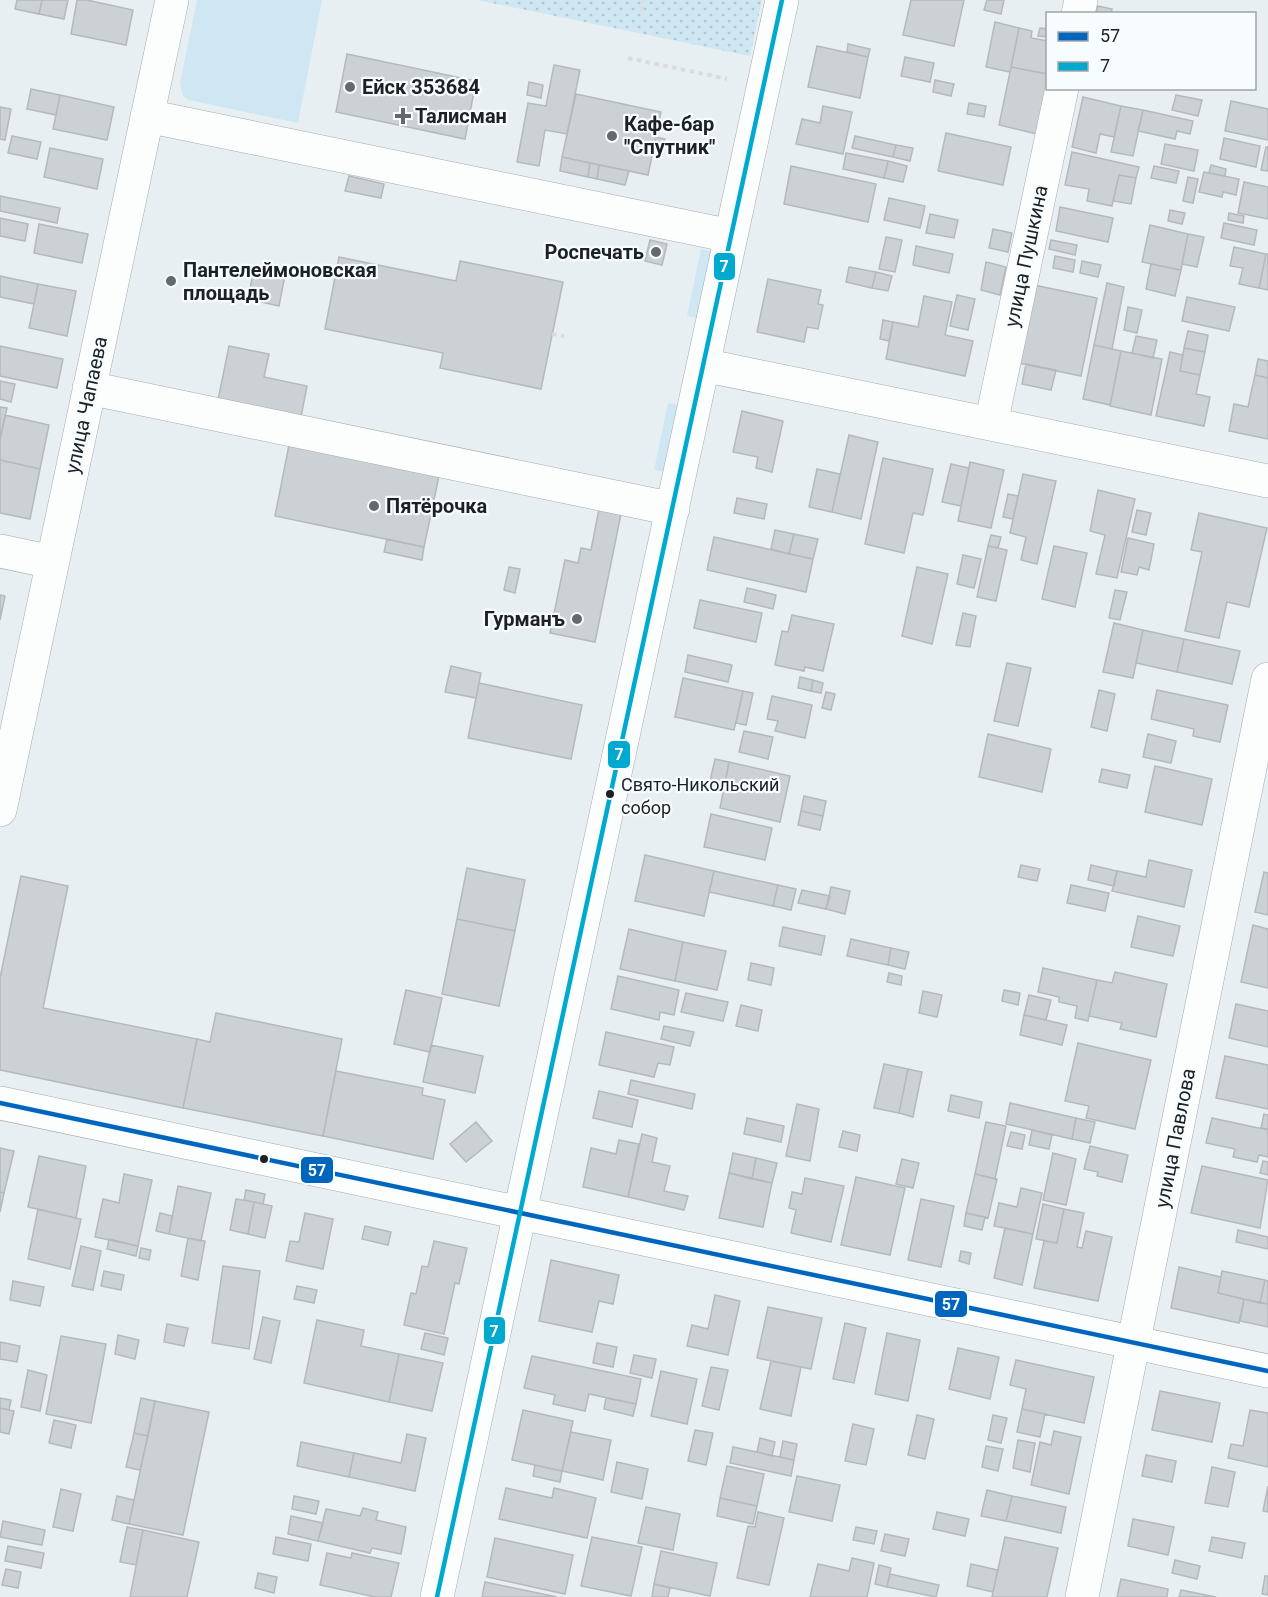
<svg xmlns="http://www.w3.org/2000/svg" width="1268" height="1597" font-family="Roboto,sans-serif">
<defs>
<pattern id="park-dots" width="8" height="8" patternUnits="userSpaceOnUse" patternTransform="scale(1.5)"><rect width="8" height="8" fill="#cee7f3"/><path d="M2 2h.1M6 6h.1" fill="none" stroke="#b0c6d0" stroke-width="1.8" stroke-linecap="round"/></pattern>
</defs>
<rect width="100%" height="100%" fill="#e8eff2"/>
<path fill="#cee7f3" d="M197,0H322L298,123L189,100L183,96L180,83Z
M701,249L710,251L714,256L705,320L687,316Z
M668,403L687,407L664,472L654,470Z"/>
<path fill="url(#park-dots)" d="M477,0H762L750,56Z"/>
<path fill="#cbd1d4" stroke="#b4b9bc" stroke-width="1.5" d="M17,0H42L39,14L15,9Z
M42,0H68L64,19L39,14Z
M77,0H87L133,10L126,45L71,34Z
M911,0H964L954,46L903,35Z
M987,0H1004L1001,14L984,10Z
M1098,6L1112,9L1111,14H1096Z
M995,22L1019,28L1010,72L986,67Z
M1019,28L1032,31L1031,38L1048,41V74L1011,67Z
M1040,28L1048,29V37L1038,36Z
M848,44L870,49L868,57L847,52Z
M817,46L868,57L860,98L808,87Z
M347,54L476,81L465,139L336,112Z
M905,57L934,63L930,82L901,76Z
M554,65L580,70L567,134L545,130L539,166L517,162L528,103L546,106Z
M1011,67L1048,74V84L1037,134L999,125Z
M935,80L954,84L951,96L933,92Z
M529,82L543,85L541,98L527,95Z
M31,89L60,95L56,115L27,109Z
M576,94L661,112L648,175L562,157Z
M60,95L114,107L107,140L53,129Z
M1176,95L1202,100L1198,116L1172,110Z
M1083,97L1121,106L1114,137L1100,134L1096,153L1072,147Z
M1231,101L1268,109V140L1225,131Z
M969,103L986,106L984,117L967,114Z
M823,106L852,112L843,154L796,144L802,119L820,123Z
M1121,106L1143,110L1133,156L1111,152Z
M0,107L11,109L5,140L0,139Z
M1143,110L1193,121L1190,134L1177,131L1175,139L1138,131Z
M946,133L1011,147L1003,185L938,171Z
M12,136L41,142L37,159L8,153Z
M855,136L896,145L893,157L852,148Z
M656,137L665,139L662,152L654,150Z
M1224,138L1260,146L1256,167L1220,159Z
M1165,144L1198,150L1194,171L1161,164Z
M896,145L913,148L910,161L893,157Z
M1266,147H1268V171L1261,170Z
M50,148L103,159L97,189L44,177Z
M1072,152L1139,167L1136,178L1119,175L1112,206L1087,201L1089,189L1065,185Z
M846,153L888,161L884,178L843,169Z
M562,157L590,163L588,177L560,171Z
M888,161L907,166L903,182L884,178Z
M590,163L599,165L597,179L588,177Z
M599,165L629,171L625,185L597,179Z
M1211,165L1226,169L1225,176L1209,173Z
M791,166L876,184L868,222L784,204Z
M1154,166L1179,171L1176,183L1151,178Z
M1204,172L1239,179L1236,195L1223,192L1222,197L1199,192Z
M1119,175L1136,178L1131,204L1113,201Z
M349,176L384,184L381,198L345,191Z
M1188,177L1198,179L1193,203L1183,201Z
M1244,182L1268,187V219L1238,213Z
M0,196L60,208L57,223L0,211Z
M889,198L925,206L920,228L884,220Z
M1060,207L1113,218L1108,242L1056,231Z
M1170,210L1185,213L1182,224L1168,221Z
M1229,213L1244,216L1243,223L1228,220Z
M930,214L958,220L954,238L926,233Z
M0,218L28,224L25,241L0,236Z
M1224,223L1257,230L1254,245L1221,238Z
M39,224L88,234L82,263L34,253Z
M1150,225L1188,234L1181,270L1142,262Z
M993,229L1012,233L1008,252L989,248Z
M1188,234L1204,237L1197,267L1182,264Z
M886,237L902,240L895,272L879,269Z
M650,240L667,244L662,265L645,261Z
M1051,240L1077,245L1075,255L1049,249Z
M916,246L953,254L949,273L913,265Z
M1234,247L1266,254L1259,288L1239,284L1243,268L1230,266Z
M1266,254H1268V290L1259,288Z
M1055,256L1075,260L1073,272L1053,268Z
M339,257L456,281L460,261L563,282L541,389L440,368L443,353L325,329Z
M1082,261L1101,265L1098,277L1080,273Z
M986,262L1006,267L1000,295L981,290Z
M1151,264L1181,270L1175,296L1146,289Z
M849,267L876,272L872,288L846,282Z
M254,268L285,275L279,306L248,299Z
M876,272L892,276L888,291L872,288Z
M0,276L38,284L34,304L0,297Z
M768,279L821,290L818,304L823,305L818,329L807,327L804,342L757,332Z
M1107,283L1124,287L1112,349L1094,345Z
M38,284L76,291L67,336L29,328Z
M1034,285L1097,298L1081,376L1018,363Z
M957,295L975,299L968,330L950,326Z
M924,296L952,302L945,335L973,341L965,376L886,359L893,322L918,327Z
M1187,297L1235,307L1229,331L1182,321Z
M1128,307L1142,310L1137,333L1124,330Z
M883,320L893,322L889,341L880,339Z
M1188,331L1208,335L1205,352L1184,348Z
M1136,336L1157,340L1153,358L1132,353Z
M1094,345L1121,351L1110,405L1083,399Z
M0,346L63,359L57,388L0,376Z
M229,346L269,354L264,377L307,386L301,417L218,400Z
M1184,348L1205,352L1200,375L1180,371Z
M1121,351L1162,359L1151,415L1110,406Z
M1170,352L1183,355L1180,371L1200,375L1196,394L1210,397L1204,426L1156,416Z
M1258,359L1268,361V378L1255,375Z
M1026,364L1056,370L1051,390L1022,384Z
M1255,375L1268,378V439L1229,431L1234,404L1248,407Z
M0,381L15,384L11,402L0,399Z
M0,407L7,408L0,440Z
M742,411L783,421L772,472L756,468L758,457L733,452Z
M5,415L49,425L40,469L0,460V440Z
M849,435L878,442L861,519L832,512Z
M289,445L439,476L424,547L275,516Z
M883,458L933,469L923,515L913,513L904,553L865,544Z
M0,460L40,469L30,519L0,513Z
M970,462L1004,470L991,528L958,521Z
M951,464L969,468L961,506L942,502Z
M817,469L840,474L832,512L809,507Z
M1023,474L1056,481L1037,564L1021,560L1026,537L1010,533Z
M1098,490L1135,499L1117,578L1096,574L1105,535L1090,531Z
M1008,494L1018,496L1013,519L1003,517Z
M737,498L767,504L764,519L734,513Z
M599,509L621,514L595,642L550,633L565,560L578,563L581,548L591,550Z
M1137,510L1151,513L1146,535L1132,532Z
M1199,513L1267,528L1249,607L1227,602L1219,638L1185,631L1202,552L1191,550Z
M775,530L794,534L789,554L771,549Z
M794,534L818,539L813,559L789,554Z
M991,535L1001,537L998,548L988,546Z
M714,537L813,559L806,592L707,570Z
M1128,538L1154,544L1149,570L1139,567L1137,575L1121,572Z
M387,539L424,547L422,560L384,552Z
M988,546L1007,550L996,601L977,597Z
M1054,546L1087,553L1075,607L1042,599Z
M963,555L981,559L974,588L957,584Z
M509,567L520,569L515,593L504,590Z
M917,567L948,574L932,644L902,636Z
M747,588L776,595L773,609L744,602Z
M1115,590L1127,592L1120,620L1109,618Z
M0,595L5,596L0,620Z
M700,600L762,613L756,642L694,628Z
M963,613L976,616L970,647L956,645Z
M792,615L834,624L823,671L805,667L804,671L775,665L782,631L788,632Z
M1114,623L1143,630L1133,678L1103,672Z
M1143,630L1184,639L1177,672L1136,663Z
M1184,639L1240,651L1232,684L1177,672Z
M688,655L732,665L728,682L685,672Z
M1007,663L1031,668L1018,726L994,721Z
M451,666L481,673L476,698L445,692Z
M800,677L813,680L811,691L798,688Z
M683,678L743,691L734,730L675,717Z
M813,680L823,683L821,693L811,691Z
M479,683L582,705L571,759L468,738Z
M1099,690L1115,694L1107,731L1091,727Z
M1157,690L1228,705L1220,742L1193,736L1194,729L1151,719Z
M743,691L753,693L746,725L736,723Z
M826,692L835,694L831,710L822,708Z
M772,696L812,705L805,738L775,731L778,721L767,719Z
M744,731L773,737L768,759L739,752Z
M988,734L1051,749L1042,792L979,777Z
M1148,734L1176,741L1171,763L1143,757Z
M715,759L729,762L725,784L710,781Z
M729,762L790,776L780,822L720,808Z
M1155,766L1212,779L1202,825L1145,812Z
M1102,769L1130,775L1127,788L1099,782Z
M804,796L826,801L823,816L801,811Z
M801,811L823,816L820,830L798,825Z
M711,814L772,828L765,860L704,847Z
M645,855L714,871L704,916L635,901Z
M1149,860L1192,870L1184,907L1112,891L1117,871L1146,877Z
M1021,865L1040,869L1037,881L1018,877Z
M1091,865L1117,871L1114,886L1088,880Z
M467,868L525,880L515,931L457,919Z
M714,871L778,885L773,906L709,892Z
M1264,872L1268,873V915L1255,912Z
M21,876L68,886L43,1008L197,1039L183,1108L0,1070V978Z
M778,885L796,889L791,910L773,906Z
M1071,885L1109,893L1105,911L1067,903Z
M831,887L850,891L845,914L826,909Z
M802,890L830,896L826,909L798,903Z
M1138,916L1180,926L1173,956L1131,947Z
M457,919L515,931L499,1006L442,994Z
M1253,925L1268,929V988L1241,982Z
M783,927L825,936L821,955L779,946Z
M629,929L683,942L675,981L620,969Z
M851,939L891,948L888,965L847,956Z
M683,942L726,951L717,990L675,981Z
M891,948L909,952L905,969L888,965Z
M751,963L774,968L771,985L748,980Z
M1043,968L1097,980L1088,1021L1075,1018L1077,1006L1059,1002V997L1038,992Z
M1115,972L1167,984L1156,1037L1120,1029L1122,1023L1089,1016L1097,980L1112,983Z
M889,973L902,976L901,985L887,982Z
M618,976L679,990L674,1015L660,1012L659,1020L611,1009Z
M406,990L442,998L430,1052L394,1044Z
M1004,990L1020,993L1018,1005L1002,1001Z
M923,991L942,995L937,1017L919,1013Z
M686,993L728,1002L723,1021L681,1012Z
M1029,995L1051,1000L1046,1020L1024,1015Z
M1236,1004L1268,1011V1047L1229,1038Z
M741,1005L762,1010L758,1031L736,1026Z
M216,1013L342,1039L323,1136L183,1108L197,1039L210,1042Z
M1024,1015L1067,1025L1062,1045L1020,1035Z
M664,1026L694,1032L690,1046L661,1039Z
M606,1032L674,1047L670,1065L658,1063L654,1077L599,1065Z
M1078,1043L1151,1060L1135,1129L1086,1118L1089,1106L1065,1101Z
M431,1045L483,1056L475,1093L423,1082Z
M1225,1056L1268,1065V1109L1216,1098Z
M884,1064L908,1069L899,1113L874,1108Z
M908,1069L922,1072L913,1117L899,1113Z
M336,1071L423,1088L422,1095L445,1100L433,1159L323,1136Z
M631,1080L695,1094L692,1109L628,1094Z
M599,1091L638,1100L632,1127L593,1118Z
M951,1095L982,1102L979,1118L948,1111Z
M1010,1103L1076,1118L1072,1139L1006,1124Z
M797,1104L819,1109L810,1161L786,1156Z
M1264,1114L1268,1115V1129L1261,1128Z
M747,1118L784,1126L781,1142L744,1134Z
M1076,1118L1095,1122L1090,1143L1072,1139Z
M1212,1118L1268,1130V1157L1259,1155L1257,1162L1233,1157L1235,1149L1206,1143Z
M476,1122L492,1141L466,1162L450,1144Z
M986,1122L1006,1126L995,1179L975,1174Z
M1032,1130L1052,1135L1049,1149L1029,1145Z
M843,1131L860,1135L857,1151L839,1147Z
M1011,1132L1025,1135L1022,1149L1007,1146Z
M642,1134L657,1138L652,1162L670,1166L664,1191L688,1196L684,1210L628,1197Z
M619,1140L639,1144L628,1197L583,1187L591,1148L616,1154Z
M1090,1146L1128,1155L1122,1182L1097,1176L1098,1172L1084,1169Z
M0,1148L14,1151L4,1193L0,1192Z
M733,1153L756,1158L752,1179L729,1173Z
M1053,1153L1076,1159L1066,1205L1043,1200Z
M39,1156L86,1166L76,1218L28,1207Z
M756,1158L777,1163L772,1183L752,1179Z
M902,1159L919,1163L913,1188L896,1184Z
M1263,1161L1268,1162V1175L1260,1173Z
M1202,1166L1268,1180L1260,1228L1191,1213Z
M729,1173L772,1183L763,1227L719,1218Z
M124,1174L152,1180L138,1246L95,1237L103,1199L119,1203Z
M975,1174L997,1179L988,1218L966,1213Z
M856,1177L905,1188L890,1255L841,1245Z
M805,1178L844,1186L831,1242L791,1233L796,1210L789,1208L792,1192L802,1194Z
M178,1186L211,1193L201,1241L169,1234Z
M1021,1188L1042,1193L1033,1234L994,1226L999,1203L1017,1207Z
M246,1190L265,1194L263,1204L244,1200Z
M0,1192L4,1193L0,1212Z
M236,1199L254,1202L248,1234L230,1230Z
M921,1199L954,1206L941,1267L908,1260Z
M254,1202L272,1206L265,1238L248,1234Z
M1043,1204L1064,1209L1057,1243L1036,1239Z
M38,1209L81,1219L70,1269L28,1259Z
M1064,1209L1084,1213L1077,1247L1082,1248L1086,1231L1112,1237L1098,1301L1034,1288L1044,1241L1057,1243Z
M160,1213L172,1216L169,1234L156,1231Z
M305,1213L333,1219L323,1269L286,1261L290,1241L299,1242Z
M966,1213L985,1217L982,1230L964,1226Z
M365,1226L391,1232L388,1245L362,1239Z
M1005,1228L1033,1234L1022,1285L994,1278Z
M1238,1230L1268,1237V1249L1236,1242Z
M188,1238L205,1241L198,1280L181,1276Z
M109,1239L138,1246L136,1256L107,1249Z
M434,1241L467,1248L459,1284L455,1283L444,1334L404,1325L411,1293L416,1294L422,1266L428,1267Z
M81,1246L101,1251L93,1290L72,1286Z
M141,1248L151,1250L149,1260L139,1258Z
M961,1251L971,1253L969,1264L959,1261Z
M551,1260L619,1275L613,1304L599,1301L592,1332L539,1321Z
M223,1266L260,1271L249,1349L212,1343Z
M1179,1267L1221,1277L1218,1293L1244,1299L1239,1323L1171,1308Z
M104,1271L124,1275L121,1290L101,1286Z
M1222,1271L1265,1280L1260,1303L1218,1293Z
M1265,1280L1268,1281V1304L1260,1303Z
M13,1281L44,1287L40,1306L10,1300Z
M297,1286L317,1290L314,1303L294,1299Z
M715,1295L740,1301L728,1355L687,1346L692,1325L708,1329Z
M1244,1299L1268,1304V1327L1240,1321Z
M768,1307L822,1318L811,1369L757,1358Z
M263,1317L280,1321L271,1363L254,1359Z
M317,1320L364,1330L361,1346L399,1354L389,1402L304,1383Z
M845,1323L866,1328L854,1383L833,1379Z
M167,1324L188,1328L184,1346L164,1342Z
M425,1333L448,1338L444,1355L421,1349Z
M887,1333L920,1340L908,1401L875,1394Z
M118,1335L139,1340L135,1359L115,1354Z
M61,1336L106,1344L91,1423L46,1414Z
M0,1342L20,1346L17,1362L0,1359Z
M597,1343L617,1347L613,1367L593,1363Z
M958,1348L999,1357L990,1399L949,1389Z
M399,1354L443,1363L432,1411L389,1402Z
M634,1355L656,1359L652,1378L630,1373Z
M532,1356L641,1379L636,1404L589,1394L585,1411L553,1404L555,1395L524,1388Z
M1016,1360L1094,1377L1084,1423L1022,1409L1026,1389L1010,1385Z
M771,1361L801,1367L791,1416L760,1409Z
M711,1367L728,1370L719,1410L702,1406Z
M28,1370L47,1375L40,1411L21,1407Z
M661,1371L697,1379L687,1424L651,1416Z
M1160,1391L1220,1403L1212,1442L1152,1430Z
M0,1398L11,1400L9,1410L0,1408Z
M141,1398L155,1401L148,1436L134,1433Z
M606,1398L636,1404L633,1416L604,1409Z
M155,1401L209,1412L183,1535L129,1524Z
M0,1408L14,1411L9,1434L0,1432Z
M1022,1409L1045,1414L1040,1437L1017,1432Z
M523,1410L573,1421L562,1471L512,1460Z
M1250,1410L1268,1413V1467L1228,1458L1231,1444L1243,1446Z
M917,1415L934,1419L925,1459L908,1455Z
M993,1415L1007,1418L1001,1443L988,1440Z
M54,1420L76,1425L71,1448L49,1443Z
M853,1424L874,1429L866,1465L845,1461Z
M695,1430L713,1433L706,1465L688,1461Z
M1054,1431L1081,1437L1069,1494L1031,1485L1040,1442L1051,1445Z
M571,1432L611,1440L603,1480L562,1471Z
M134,1433L148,1436L140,1470L126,1467Z
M407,1434L426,1438L415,1491L349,1477L354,1453L401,1463Z
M760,1438L775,1442L772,1456L757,1452Z
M1018,1440L1035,1443L1030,1472L1013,1468Z
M783,1441L797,1444L794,1460L780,1457Z
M301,1442L354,1453L349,1477L297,1466Z
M986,1446L1003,1449L998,1471L982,1467Z
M733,1447L794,1460L791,1476L730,1463Z
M1146,1455L1176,1461L1172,1482L1142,1476Z
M617,1462L648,1469L642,1499L611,1492Z
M535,1465L562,1471L560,1482L533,1476Z
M727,1466L764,1474L757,1506L720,1498Z
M1212,1467L1235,1472L1228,1507L1205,1503Z
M797,1476L840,1485L832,1521L789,1512Z
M1268,1486V1512L1263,1511Z
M506,1488L552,1498L554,1488L596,1498L587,1538L499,1519Z
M61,1489L81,1494L73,1531L53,1527Z
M987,1490L1012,1496L1006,1521L981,1516Z
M117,1496L134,1500L129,1524L112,1520Z
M294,1496L319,1501L316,1514L292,1509Z
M1012,1496L1066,1507L1061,1533L1006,1521Z
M720,1498L757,1506L753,1524L717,1516Z
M646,1507L680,1514L673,1550L638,1543Z
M363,1508L378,1512L376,1520L406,1527L401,1554L372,1548L370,1553L318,1541L326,1509L360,1516Z
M758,1512L784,1518L769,1585L737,1578L748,1526L755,1527Z
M937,1512L969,1519L965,1536L933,1529Z
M291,1516L323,1523L318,1541L288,1534Z
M1133,1519L1174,1527L1168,1555L1128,1546Z
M3,1521L45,1530L42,1545L0,1537Z
M127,1527L143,1530L136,1565L120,1562Z
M856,1527L877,1531L874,1544L853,1540Z
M143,1530L199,1542L187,1597H130Z
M885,1534L909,1539L905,1556L881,1551Z
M276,1537L311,1544L308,1561L273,1554Z
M592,1537L642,1547L631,1596L581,1586Z
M1005,1537L1058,1548L1047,1597H992Z
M1212,1537L1245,1543L1242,1558L1209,1551Z
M495,1538L573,1555L565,1594L487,1577Z
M8,1546L44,1553L41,1568L5,1561Z
M661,1551L717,1563L710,1596L654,1584Z
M327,1553L351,1558L352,1553L399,1563L391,1597H375L320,1585Z
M852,1558L874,1563L867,1597H810L818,1564L849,1571Z
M1175,1560L1200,1566L1197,1579L1172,1573Z
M971,1564L998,1570L993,1592L967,1586Z
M879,1565L891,1568L887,1587L875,1584Z
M6,1569L21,1572L18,1588L2,1585Z
M258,1573L277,1577L274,1593L255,1588Z
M890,1574L939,1585L936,1597L887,1587Z
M1265,1576H1268V1595L1262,1594Z
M1121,1579L1168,1589L1167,1597H1117Z
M485,1582L557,1597H482Z
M654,1584L670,1588L668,1597H652Z
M1181,1590L1216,1597H1179Z"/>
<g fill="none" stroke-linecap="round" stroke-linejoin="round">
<defs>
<path id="minor" d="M1078,14L1081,0
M147,116L731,236
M703,365L1268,481
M89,388L673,509
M991,424L1062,88
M0,551L52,562
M0,810L172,0
M0,1103L1268,1371
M437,1597L782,0
M1082,1597L1268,679"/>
</defs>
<use href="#minor" stroke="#a5aaad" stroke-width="34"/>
<path stroke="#d9dbdc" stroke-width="4" stroke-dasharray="4.5 4.5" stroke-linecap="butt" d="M641,11L643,0
M628,58L727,79
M552,334L564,336"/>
<use href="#minor" stroke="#fcfdfd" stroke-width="33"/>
<defs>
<path id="bus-1" d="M0,1103L1268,1371"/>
<path id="bus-2" d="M437,1597L782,0"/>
</defs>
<use href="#bus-1" stroke="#f7fcfe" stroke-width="9"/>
<use href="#bus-2" stroke="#f7fcfe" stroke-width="9"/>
<use href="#bus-1" stroke="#0065bd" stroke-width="4.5"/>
<use href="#bus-2" stroke="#00a9ce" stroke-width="4.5"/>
</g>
<g fill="#64696c" stroke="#f7fcfe" stroke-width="2">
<circle cx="350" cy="87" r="6"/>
<path d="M400 107h6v6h6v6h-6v6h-6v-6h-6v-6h6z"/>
<circle cx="612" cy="136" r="6"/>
<circle cx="656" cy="252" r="6"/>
<circle cx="171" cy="281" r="6"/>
<circle cx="374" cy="506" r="6"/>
<circle cx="577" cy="619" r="6"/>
</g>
<g fill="#1d2124" stroke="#f7fcfe" stroke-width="2">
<circle cx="610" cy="794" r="5"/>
<circle cx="264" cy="1159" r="5"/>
</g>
<g text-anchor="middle" stroke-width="4.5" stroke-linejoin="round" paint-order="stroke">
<g font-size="18" fill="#1d2124" stroke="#f7fcfe" text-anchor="start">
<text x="621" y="791">Свято-Никольский<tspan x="621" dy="23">собор</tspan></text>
</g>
<g font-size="20" font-weight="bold" fill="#1d2124" stroke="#f7fcfe" text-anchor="start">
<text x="362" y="94">Ейск 353684</text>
<text x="415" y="123">Талисман</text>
<text x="624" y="131">Кафе-бар<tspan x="624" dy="23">"Спутник"</tspan></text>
<text x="644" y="259" text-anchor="end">Роспечать</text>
<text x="183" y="277">Пантелеймоновская<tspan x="183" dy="23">площадь</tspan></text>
<text x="386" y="513">Пятёрочка</text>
<text x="565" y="626" text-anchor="end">Гурманъ</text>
</g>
<g font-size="20" fill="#1d2124" stroke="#f7fcfe">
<text transform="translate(1026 256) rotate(-78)" y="7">улица Пушкина</text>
<text transform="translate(86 405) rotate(-78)" y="7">улица Чапаева</text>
<text transform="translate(1175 1138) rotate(-79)" y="7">улица Павлова</text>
</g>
</g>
<g stroke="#f7fcfe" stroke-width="2">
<rect x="713" y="252" width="23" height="29" rx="6" fill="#00a9ce"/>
<rect x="607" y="740" width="24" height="29" rx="6" fill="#00a9ce"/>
<rect x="300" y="1156" width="34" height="28" rx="6" fill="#0065bd"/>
<rect x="934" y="1290" width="34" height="28" rx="6" fill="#0065bd"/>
<rect x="483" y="1316" width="23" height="29" rx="6" fill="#00a9ce"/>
</g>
<g font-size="16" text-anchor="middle" font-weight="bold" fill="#fff">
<text x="724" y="272">7</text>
<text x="619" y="760">7</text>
<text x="317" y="1176">57</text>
<text x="951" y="1310">57</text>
<text x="494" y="1337">7</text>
</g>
<rect x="1046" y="12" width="210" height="78" fill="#f7fcfe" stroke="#a0a4a7" stroke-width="1.5"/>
<rect x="1058" y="32" width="30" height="9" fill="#0065bd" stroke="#a0a4a7" stroke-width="1.5"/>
<text x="1100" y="42" font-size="18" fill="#1d2124">57</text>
<rect x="1058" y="62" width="30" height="9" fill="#00a9ce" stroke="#a0a4a7" stroke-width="1.5"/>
<text x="1100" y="72" font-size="18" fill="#1d2124">7</text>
</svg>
